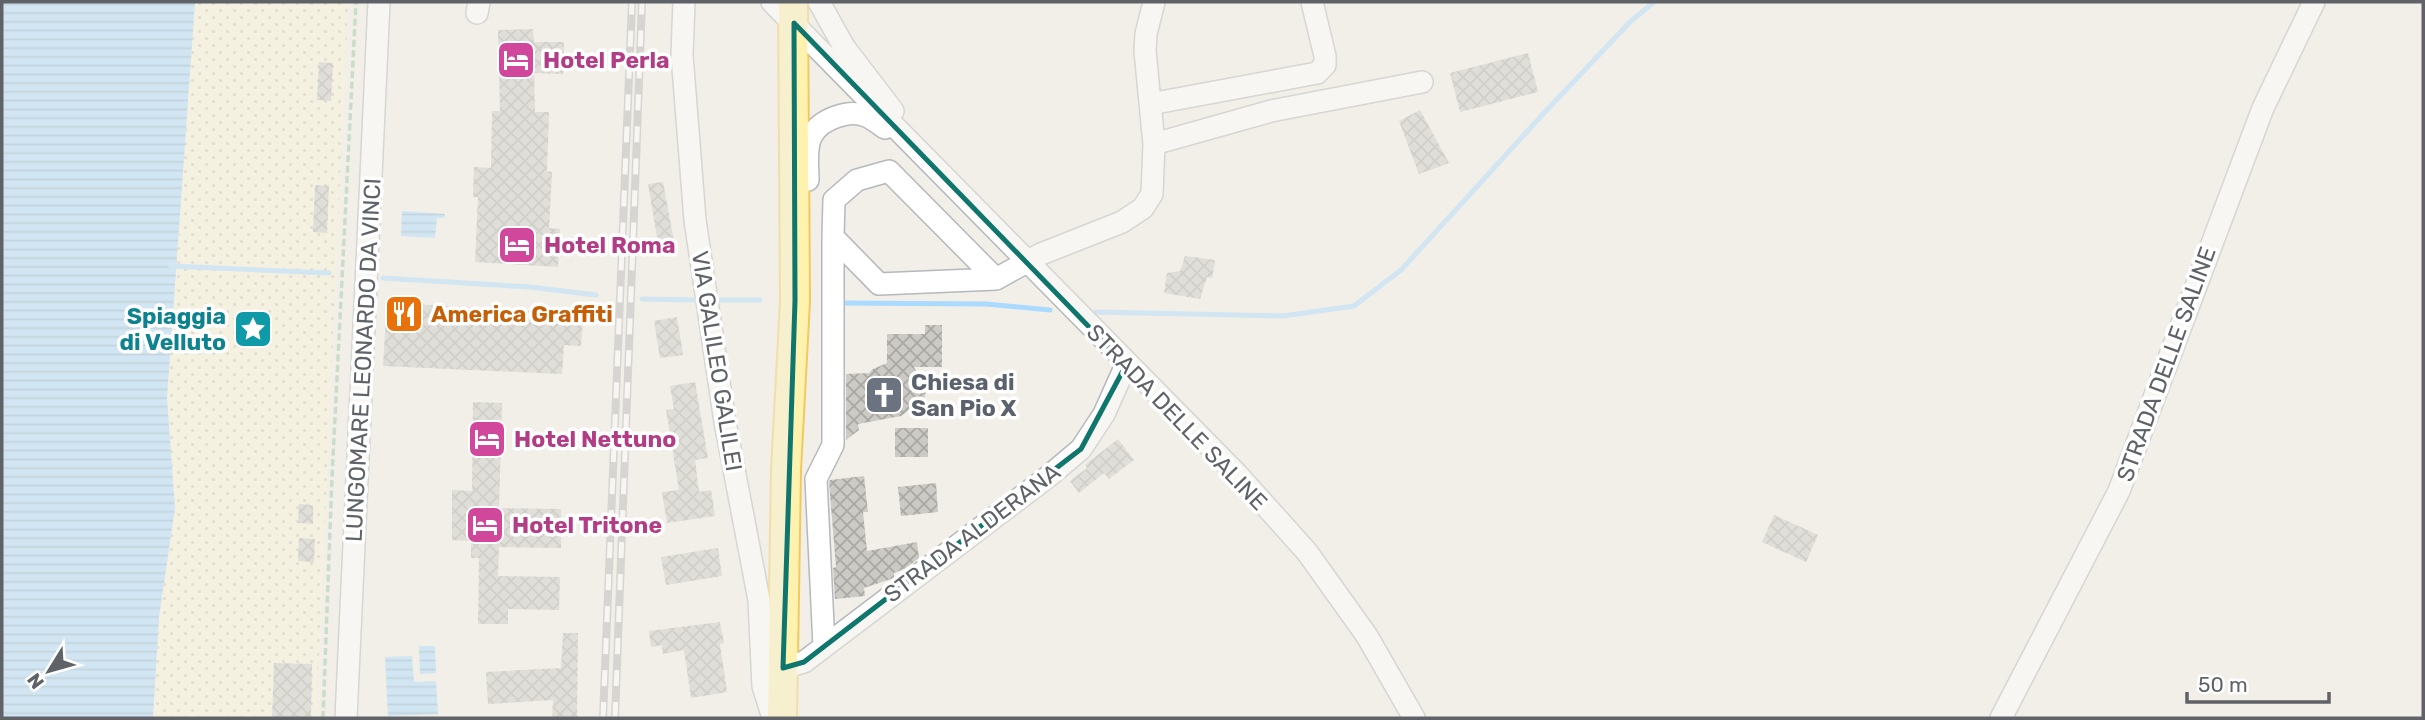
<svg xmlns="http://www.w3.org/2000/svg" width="2425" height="720" font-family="Rubik,sans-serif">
<defs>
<pattern id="sand-dots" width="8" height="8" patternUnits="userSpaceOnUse" patternTransform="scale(1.75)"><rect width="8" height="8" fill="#fbf3d9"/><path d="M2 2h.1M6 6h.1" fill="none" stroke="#cec8b4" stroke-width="1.8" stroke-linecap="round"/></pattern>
<pattern id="water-rules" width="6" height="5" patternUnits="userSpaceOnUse" patternTransform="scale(1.75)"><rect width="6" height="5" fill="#aadaff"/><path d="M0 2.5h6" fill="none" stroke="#8eb4d2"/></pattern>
<pattern id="building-cross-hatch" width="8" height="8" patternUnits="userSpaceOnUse" patternTransform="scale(1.75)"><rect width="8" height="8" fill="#cccac5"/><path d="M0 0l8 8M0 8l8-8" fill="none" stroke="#a9a8a4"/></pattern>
</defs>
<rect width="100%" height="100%" fill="#f1efe8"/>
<path fill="url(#sand-dots)" d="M195,2H348L316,718H153L159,617L175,508L167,398Z"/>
<path fill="url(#water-rules)" d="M2,2H195L167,398L175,508L159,617L153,718H2Z
M402,211L445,214L444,218H437L435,238L401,236Z
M419,646H435L436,673L420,674Z
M412,656L414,682L436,681L438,714L388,716L385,657Z"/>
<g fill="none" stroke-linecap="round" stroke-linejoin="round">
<path stroke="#aadaff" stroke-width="5" d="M171,266L329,273
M383,278L530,287L596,295
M642,299L695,300
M716,300H760
M838,303L986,304L1050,310
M1096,312L1283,316L1354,306L1401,270L1544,113L1630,22L1654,2"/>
</g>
<path fill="url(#building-cross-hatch)" d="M533,29L534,42H564L563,74L534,73L535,112H549L547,171L552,172L549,228L560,229L558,267L475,262L478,197H473L474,167L491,168L492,111H500L498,30Z
M1528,53L1538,92L1460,112L1450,73Z
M319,62L333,63L331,101L317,100Z
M1420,110L1449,163L1419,174L1399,121Z
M663,182L676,252L660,255L648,184Z
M315,185L329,186L327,233L313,232Z
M1185,256L1215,260L1212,278L1207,277L1200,299L1164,293L1167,273L1180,271Z
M396,303L565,313V318L583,319L581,346L564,345L562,374L383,366L386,317H395Z
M677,317L683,355L660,358L654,321Z
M925,325H942V367H914L926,391L924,399L901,416L858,424L859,430L846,440V374L869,373L873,369L887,363V334H925Z
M695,382L708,458L695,460L699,492L711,490L715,516L667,523L662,492L679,490L666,410L674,409L670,386Z
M473,402L502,403L499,508L561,509V548L499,547L498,576L560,577L559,610L508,609V624H478L479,558H471V541L452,540V490L472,491Z
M895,428H928V457H895Z
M1118,439L1134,460L1109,479L1104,473L1079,493L1070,481L1087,468L1085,465Z
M864,476L868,512H863L867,551L917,542L919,558L906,568L894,573V578L864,588L865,596L835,599L833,568L836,567L829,482L830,480Z
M936,483L938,512L901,516L898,487Z
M299,504L313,505V524L298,523Z
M1774,515L1818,535L1806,562L1762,542Z
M299,538L315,539L314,562L298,561Z
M718,548L722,576L666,585L661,557Z
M720,622L724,643L720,644L727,692L691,698L684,650L663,654L662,645L651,647L649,631Z
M563,633H578L577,718H552L553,700L488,704L486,672L561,668Z
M274,663L312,664L311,718H272Z"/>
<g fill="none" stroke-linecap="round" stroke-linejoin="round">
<defs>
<path id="minor" d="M684,2L682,55L695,220L725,422L759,600L763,686L773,718
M772,2L1237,474L1307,552L1367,636L1414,718
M819,2L844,47L893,111
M477,13L479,2
M1150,104L1317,73L1325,65V56L1312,2
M1154,144L1271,111L1422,82
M808,180C808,166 805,147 812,135C821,119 849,109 866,116C873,119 879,124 885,128
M996,279L889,171L857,180L834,200L833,237L879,284L996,279L1041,254L1122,222L1143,208L1152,194L1154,144L1145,51L1146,34L1154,2
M824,646L816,479L833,445V237
M783,668L804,662L1049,476L1081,449L1104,414L1126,365
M346,718L379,2
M2001,718L2119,491L2263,108L2314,2"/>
<path id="major" d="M782,718L786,470L795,301L793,2"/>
</defs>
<use href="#minor" stroke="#b5b8bc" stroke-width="24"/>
<use href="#major" stroke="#f2c960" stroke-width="32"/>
<path stroke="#9cc7a9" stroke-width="3.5" stroke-dasharray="7 3.5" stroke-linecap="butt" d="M323,718L332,477L356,2"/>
<use href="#minor" stroke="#fff" stroke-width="21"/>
<use href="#major" stroke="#fff2af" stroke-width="28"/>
<defs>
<path id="rail" d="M603,718L632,2
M615,718L642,2"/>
</defs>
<use href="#rail" stroke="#b6b7b8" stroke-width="8"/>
<use href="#rail" stroke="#fff" stroke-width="5" stroke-dasharray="16" stroke-linecap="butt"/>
</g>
<path d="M0 0H2425V720H0ZM794,23L1126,365L1081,449L804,662L783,668L795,301Z" fill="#f1efe8" fill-opacity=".55" fill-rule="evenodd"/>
<path fill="none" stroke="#0f766e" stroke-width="5" stroke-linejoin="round" d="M794,23L1126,365L1081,449L804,662L783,668L795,301Z"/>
<defs>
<symbol id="hotel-square" viewBox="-11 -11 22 22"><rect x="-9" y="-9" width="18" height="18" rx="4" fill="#d1479c" stroke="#fff"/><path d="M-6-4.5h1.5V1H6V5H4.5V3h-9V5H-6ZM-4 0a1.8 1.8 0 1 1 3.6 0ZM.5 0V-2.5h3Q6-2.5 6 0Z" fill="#fff"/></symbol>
<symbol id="restaurant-square" viewBox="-11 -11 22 22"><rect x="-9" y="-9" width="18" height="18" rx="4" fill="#e8710a" stroke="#fff"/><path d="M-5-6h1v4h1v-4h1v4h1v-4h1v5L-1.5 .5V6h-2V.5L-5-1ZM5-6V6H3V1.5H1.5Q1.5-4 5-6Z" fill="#fff"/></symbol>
<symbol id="sight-square" viewBox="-11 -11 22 22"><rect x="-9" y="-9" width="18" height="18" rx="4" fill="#0f9aa8" stroke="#fff"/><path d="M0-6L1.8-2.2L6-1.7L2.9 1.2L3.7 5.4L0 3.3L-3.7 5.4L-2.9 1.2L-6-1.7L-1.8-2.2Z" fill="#fff"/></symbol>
<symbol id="church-square" viewBox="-11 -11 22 22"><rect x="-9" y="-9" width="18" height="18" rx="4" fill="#6b7280" stroke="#fff"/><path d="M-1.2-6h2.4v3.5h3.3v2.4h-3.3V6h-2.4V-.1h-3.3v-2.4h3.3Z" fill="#fff"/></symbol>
</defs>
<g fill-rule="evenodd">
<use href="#hotel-square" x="494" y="38" width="44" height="44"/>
<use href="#hotel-square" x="495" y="223" width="44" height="44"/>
<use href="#restaurant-square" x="382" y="292" width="44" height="44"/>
<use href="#sight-square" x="231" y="307" width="44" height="44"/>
<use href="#church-square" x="862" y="373" width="44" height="44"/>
<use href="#hotel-square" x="465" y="417" width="44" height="44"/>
<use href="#hotel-square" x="463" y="503" width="44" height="44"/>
</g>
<g text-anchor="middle" stroke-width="7" stroke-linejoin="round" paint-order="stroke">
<g font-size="23" font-weight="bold" fill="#b23c85" stroke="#fff" text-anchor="start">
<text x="543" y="68">Hotel Perla</text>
<text x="544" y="253">Hotel Roma</text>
<text x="514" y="447">Hotel Nettuno</text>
<text x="512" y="533">Hotel Tritone</text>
</g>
<g font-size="23" font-weight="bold" fill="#c56008" stroke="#fff" text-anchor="start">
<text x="431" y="322">America Graffiti</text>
</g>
<g font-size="23" font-weight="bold" fill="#0d838f" stroke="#fff" text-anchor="end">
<text x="226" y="324">Spiaggia<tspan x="226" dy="26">di Velluto</tspan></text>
</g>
<g font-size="23" fill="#5f6368" stroke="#fff">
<text transform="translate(363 360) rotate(-87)" y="8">LUNGOMARE LEONARDO DA VINCI</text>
<text transform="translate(717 361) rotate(81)" y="8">VIA GALILEO GALILEI</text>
<text transform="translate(2166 364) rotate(-70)" y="8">STRADA DELLE SALINE</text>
<text transform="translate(1177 417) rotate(46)" y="8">STRADA DELLE SALINE</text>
<text transform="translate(972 533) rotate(-37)" y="8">STRADA ALDERANA</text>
</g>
<g font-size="23" font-weight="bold" fill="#5b616d" stroke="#fff" text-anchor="start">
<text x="911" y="390">Chiesa di<tspan x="911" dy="26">San Pio X</tspan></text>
</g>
</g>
<rect width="2425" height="720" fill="none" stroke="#5f6368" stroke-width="7"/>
<g transform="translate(49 671) rotate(233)" stroke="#ffffff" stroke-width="5" paint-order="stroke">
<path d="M0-5L12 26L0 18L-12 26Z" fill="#5f6368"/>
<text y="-10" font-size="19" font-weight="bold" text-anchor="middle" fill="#5f6368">N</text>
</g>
<path d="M2187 692v10h142v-10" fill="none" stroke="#5f6368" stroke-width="3.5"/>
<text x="2198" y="692" font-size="21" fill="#5f6368" stroke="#ffffff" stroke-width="5" paint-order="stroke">50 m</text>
</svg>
